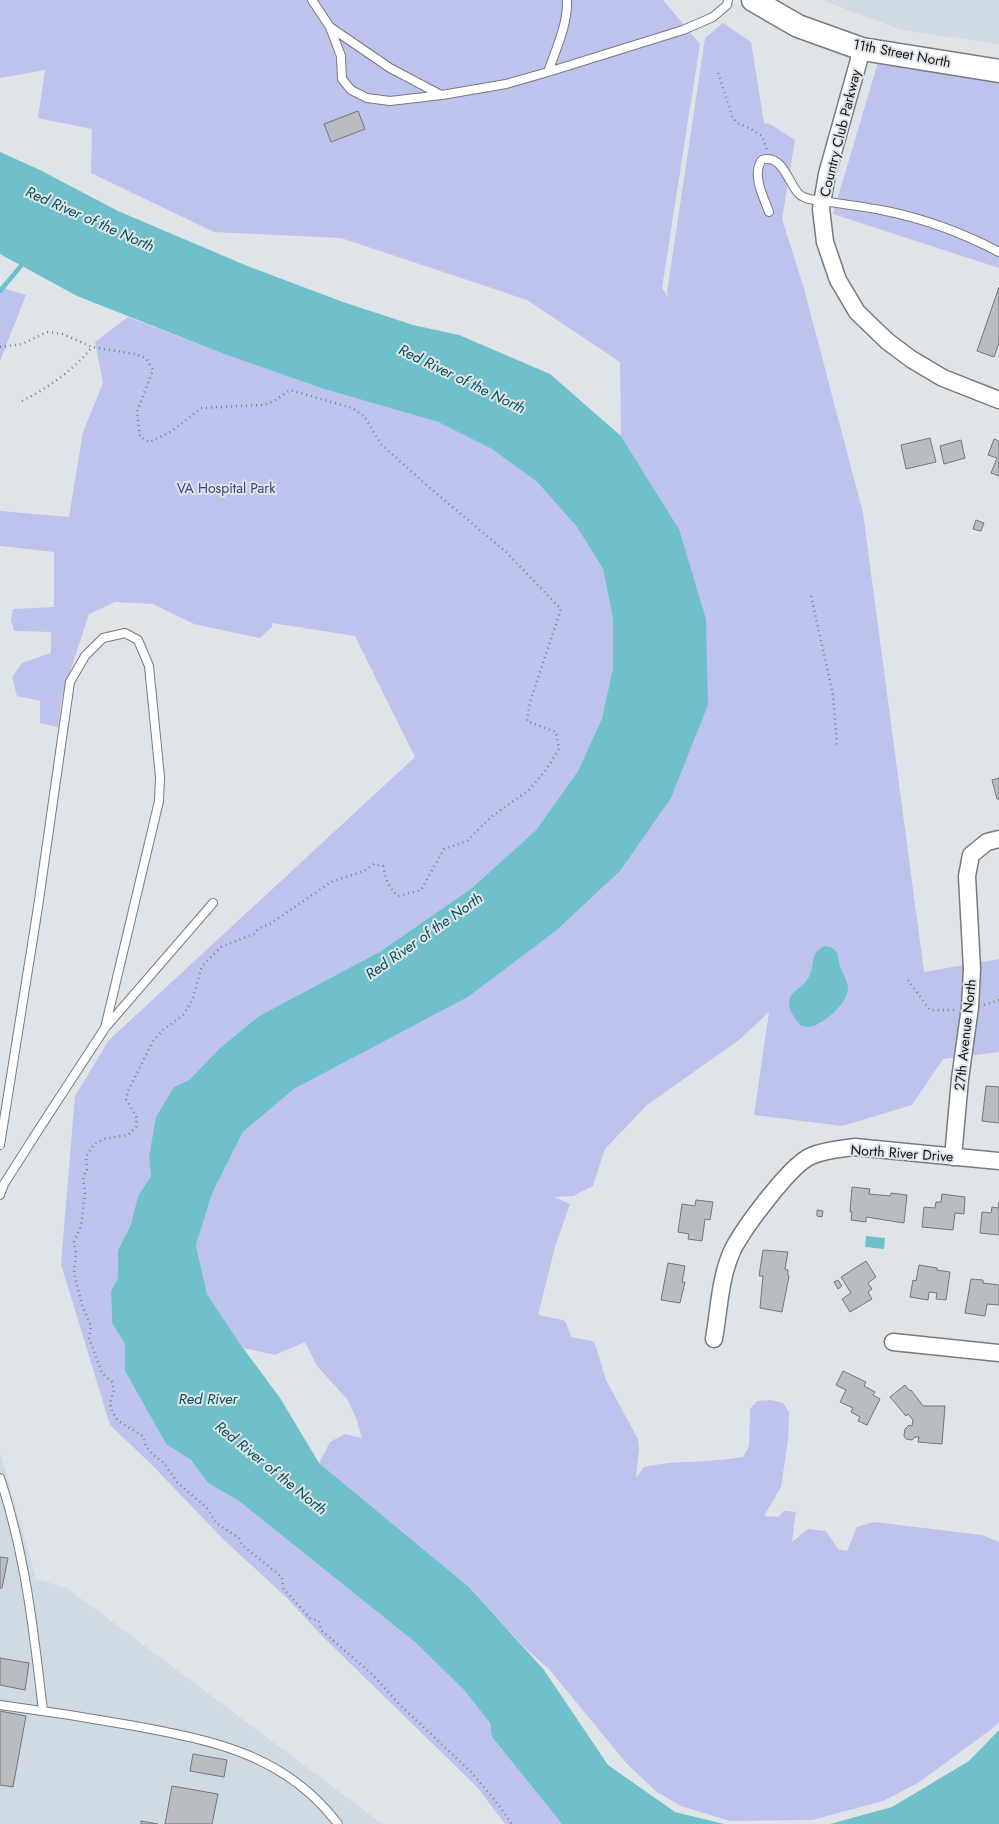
<svg xmlns="http://www.w3.org/2000/svg" width="999" height="1824" font-family="Jost,sans-serif">
<rect width="100%" height="100%" fill="#dfe4e8"/>
<path fill="#cfdae3" d="M822,0H999V44L901,30Z
M0,1452L36,1579L67,1588L382,1824H0Z"/>
<path fill="#bec3ee" d="M0,0H663L700,44L662,288L669,298L667,292L705,38L723,23L751,42L764,123L770,124L795,140L782,219L803,285L863,513L924,972L999,959V1052L943,1059L912,1105L842,1126L754,1115L769,1012L739,1040L647,1105L605,1149L593,1186L573,1196L554,1197L570,1204L555,1247L538,1315L563,1320L566,1323L571,1337L592,1341L595,1344L606,1380L638,1439L639,1449L636,1478L644,1467C676,1460 710,1463 743,1457L749,1446L750,1409L757,1401L771,1400L783,1403L789,1412L788,1441L781,1487L764,1516L778,1517L784,1511L796,1512L792,1542L808,1529L826,1531L838,1549L847,1551L857,1527L874,1522L982,1535L999,1542V1722L993,1728L918,1783L883,1801L812,1820L730,1821L681,1806L657,1792L627,1764L548,1668L525,1648L469,1587L319,1463L330,1442L345,1434L362,1438L356,1418L347,1399L317,1366L305,1342L275,1355L243,1348L207,1294L196,1245L212,1194L243,1132L294,1089L468,997L557,930L620,871L679,529L621,436L620,362L527,300L341,238L214,232L91,173L92,129L38,118L45,70L0,78Z
M878,62L999,82V268L833,214Z
M0,287L26,295L0,361Z
M128,317L224,354L324,389L438,422L492,449L537,482L577,527L603,569L613,619V668L602,718L578,771L536,830L472,888L381,951L259,1016L220,1048L189,1080L174,1087L149,1157L151,1176L138,1196L131,1224L118,1250V1278L111,1291L112,1323L125,1344V1371L166,1444L191,1460L208,1483L239,1501L416,1643L464,1690L490,1723L492,1737L562,1824H505L477,1787L323,1637L286,1597L224,1540L151,1464L110,1425L61,1264L75,1096L109,1040L415,757L355,636L272,623V627L260,638L194,624L153,604L115,602L89,614L62,696L58,727L40,723V701L17,696L12,677L22,663L51,653V632L14,631L11,620L13,609L54,607V552L0,546V511L69,517L83,432L103,383L95,342Z"/>
<path fill="#70c0cb" d="M0,152L40,170L118,211L245,265L343,302L413,325L459,335L550,374L621,436L679,529L706,619L708,705L671,798L620,871L557,930L468,997L294,1089L243,1132L212,1194L196,1245L207,1294L243,1348L280,1398L319,1463L469,1587L544,1670L608,1765L675,1812L724,1824H562L492,1737L490,1723L464,1690L416,1643L239,1501L208,1483L191,1460L166,1444L125,1371V1344L112,1323L111,1291L118,1278V1250L131,1224L138,1196L151,1176L149,1157L156,1117L174,1087L189,1080L220,1048L259,1016L381,951L472,888L536,830L578,771L602,718L613,668V619L603,569L577,527L537,482L492,449L438,422L324,389L224,354L77,296L0,254Z
M824,946L831,947L837,952C838,957 839,962 840,967C843,975 848,980 848,989C848,1003 821,1027 808,1027C805,1027 803,1026 800,1025C796,1019 789,1012 789,1004C789,991 801,989 807,980C817,966 807,956 824,946Z
M866,1236L885,1238L884,1249L865,1247Z
M999,1730V1824H830L892,1807L969,1761Z"/>
<g fill="none" stroke-linecap="round" stroke-linejoin="round">
<path stroke="#70c0cb" stroke-width="4.5" d="M0,291L25,261"/>
</g>
<path fill="#b9bcc1" stroke="#74777b" d="M358,111L365,129L331,142L324,124Z
M999,287V343L994,357L977,351Z
M930,438L936,462L906,469L901,445Z
M994,439L999,441V476L991,473L997,458L988,455Z
M961,440L965,458L944,464L940,446Z
M976,520L984,523L981,531L973,529Z
M999,778V799H997L992,780Z
M986,1086L999,1087V1123L982,1121Z
M852,1187L870,1189L869,1194L890,1196L891,1193L907,1195L904,1223L866,1217V1222L851,1220L852,1212H850Z
M942,1194L965,1197L964,1214L955,1213L953,1230L922,1227L924,1207L935,1208L936,1202H941Z
M696,1200L713,1202L710,1220L705,1219L702,1241L688,1239L689,1234L678,1232L682,1204L695,1206Z
M999,1202V1235L980,1233L982,1212L991,1213L992,1207L998,1208Z
M817,1210L823,1211L822,1217L817,1216Z
M763,1250L788,1252L785,1269L788,1270V1276H789L782,1312L760,1308L763,1276H759Z
M866,1261L876,1277L868,1283L872,1289L868,1292L872,1299L850,1312L842,1299L851,1293L841,1277Z
M668,1263L685,1266L682,1282H685L680,1303L661,1300Z
M919,1265L937,1268V1270L950,1272L946,1300L936,1299L937,1293L929,1292L928,1300L910,1297L913,1280L916,1281Z
M971,1279L983,1280V1283L999,1285V1305L987,1304L985,1316L965,1313Z
M838,1280L842,1286L838,1289L834,1282Z
M843,1371L866,1382L864,1386L875,1392L873,1395L880,1399L867,1425L858,1421L860,1417L851,1412L853,1408L840,1402L846,1390L836,1385Z
M905,1385L910,1391L911,1390L923,1406H945L942,1444L918,1442L919,1437H915L912,1440L906,1439L904,1436L905,1429L909,1425L912,1426L913,1420L908,1414L906,1416L890,1397Z
M0,1557L8,1558L2,1588H0Z
M0,1658L29,1663L25,1690L0,1685Z
M0,1711L26,1716L13,1787L0,1785Z
M193,1754L227,1760L224,1777L190,1771Z
M172,1786L218,1794L212,1824H165Z
M141,1821L158,1824H141Z"/>
<g fill="none" stroke-linecap="round" stroke-linejoin="round">
<defs>
<path id="lane" d="M312,0L330,27L341,56L342,79L351,90L367,98L390,101L442,95L506,84L548,72L683,30L713,17L727,5L728,0
M330,27L390,68L441,95
M548,72C556,49 568,24 567,0
M769,212C764,198 753,178 760,163C761,160 762,160 766,159C783,157 789,184 799,194C802,197 806,198 809,199C835,203 861,206 886,211C925,219 965,234 999,252
M0,1145L38,907L70,682L85,656L103,638L125,633L138,640L149,666L160,777L159,801L105,1028
M0,1195L4,1184L41,1126L105,1028L213,903
M0,1478C25,1553 34,1632 43,1711
M0,1705C45,1711 90,1718 135,1726C215,1741 286,1755 338,1824"/>
<path id="street" d="M862,49L827,174L821,209L825,242L838,280L857,312L887,341L911,359L943,378L999,400
M953,1157L960,1079L970,1007L972,969L967,876L971,855L987,842L999,839
M714,1339C719,1310 720,1276 733,1249C744,1228 790,1165 811,1156C825,1150 840,1149 855,1147L999,1161
M893,1342L999,1353"/>
<path id="secondary" d="M753,0L798,26L862,49L999,71"/>
</defs>
<use href="#lane" stroke="#767b7f" stroke-width="10"/>
<use href="#street" stroke="#767b7f" stroke-width="19"/>
<use href="#secondary" stroke="#767b7f" stroke-width="25"/>
<path stroke="#7d8083" stroke-width="2.5" stroke-dasharray="1 4" stroke-linecap="butt" d="M718,73L732,116L737,123L749,128L762,136L767,150
M0,347L22,344L47,332L63,334L92,347L135,354L146,358L153,370L137,412L140,437L150,442L172,431L201,408L263,405L274,401L290,390L352,408L364,416L381,444L423,482L506,552L561,609L530,702L527,721L556,732L559,749L546,770L529,790L491,817L467,841L444,849L421,890L398,896C388,887 386,879 383,866L374,864L364,871L331,882L270,924L259,928L254,934L221,947L202,966L192,1001L183,1015L163,1030L153,1041L128,1091L126,1099L137,1118L136,1127L128,1135L104,1139L94,1144L86,1157L87,1170L83,1177L85,1193L81,1226L74,1242L76,1253L74,1273L82,1305L91,1326L89,1338L102,1373L112,1382L114,1390L110,1403L112,1411L118,1421L143,1436L146,1446L152,1454L164,1463L177,1482L207,1508L216,1523L239,1538L242,1545L282,1577L283,1588L310,1618L319,1621L321,1630L373,1675L399,1704L471,1772L494,1799L512,1824
M22,401C48,388 74,370 92,347
M811,596L833,694L837,747
M908,980L930,1010H954
M984,1005L999,1000"/>
<use href="#lane" stroke="#fff" stroke-width="8"/>
<use href="#street" stroke="#fff" stroke-width="16"/>
<use href="#secondary" stroke="#fff" stroke-width="22"/>
</g>
<g text-anchor="middle" stroke-width="4" stroke-linejoin="round" paint-order="stroke">
<g font-size="14" fill="#131516" stroke="#dfe4e8">
<text transform="translate(902 53) rotate(11)" y="5">11th Street North</text>
<text transform="translate(840 133) rotate(-76)" y="5">Country Club Parkway</text>
<text transform="translate(965 1035) rotate(-84)" y="5">27th Avenue North</text>
<text transform="translate(902 1153) rotate(4)" y="5">North River Drive</text>
</g>
<g font-size="14" fill="#3e4083" stroke="#dfe4e8">
<text x="226" y="493">VA Hospital Park</text>
</g>
<g font-size="15" font-style="italic" fill="#055159" stroke="#dfe4e8">
<text transform="translate(90 219) rotate(24)" y="5">Red River of the North</text>
<text transform="translate(462 379) rotate(26)" y="5">Red River of the North</text>
<text transform="translate(424 936) rotate(-35)" y="5">Red River of the North</text>
<text x="208" y="1404">Red River</text>
<text transform="translate(271 1468) rotate(39)" y="5">Red River of the North</text>
</g>
</g>
</svg>
